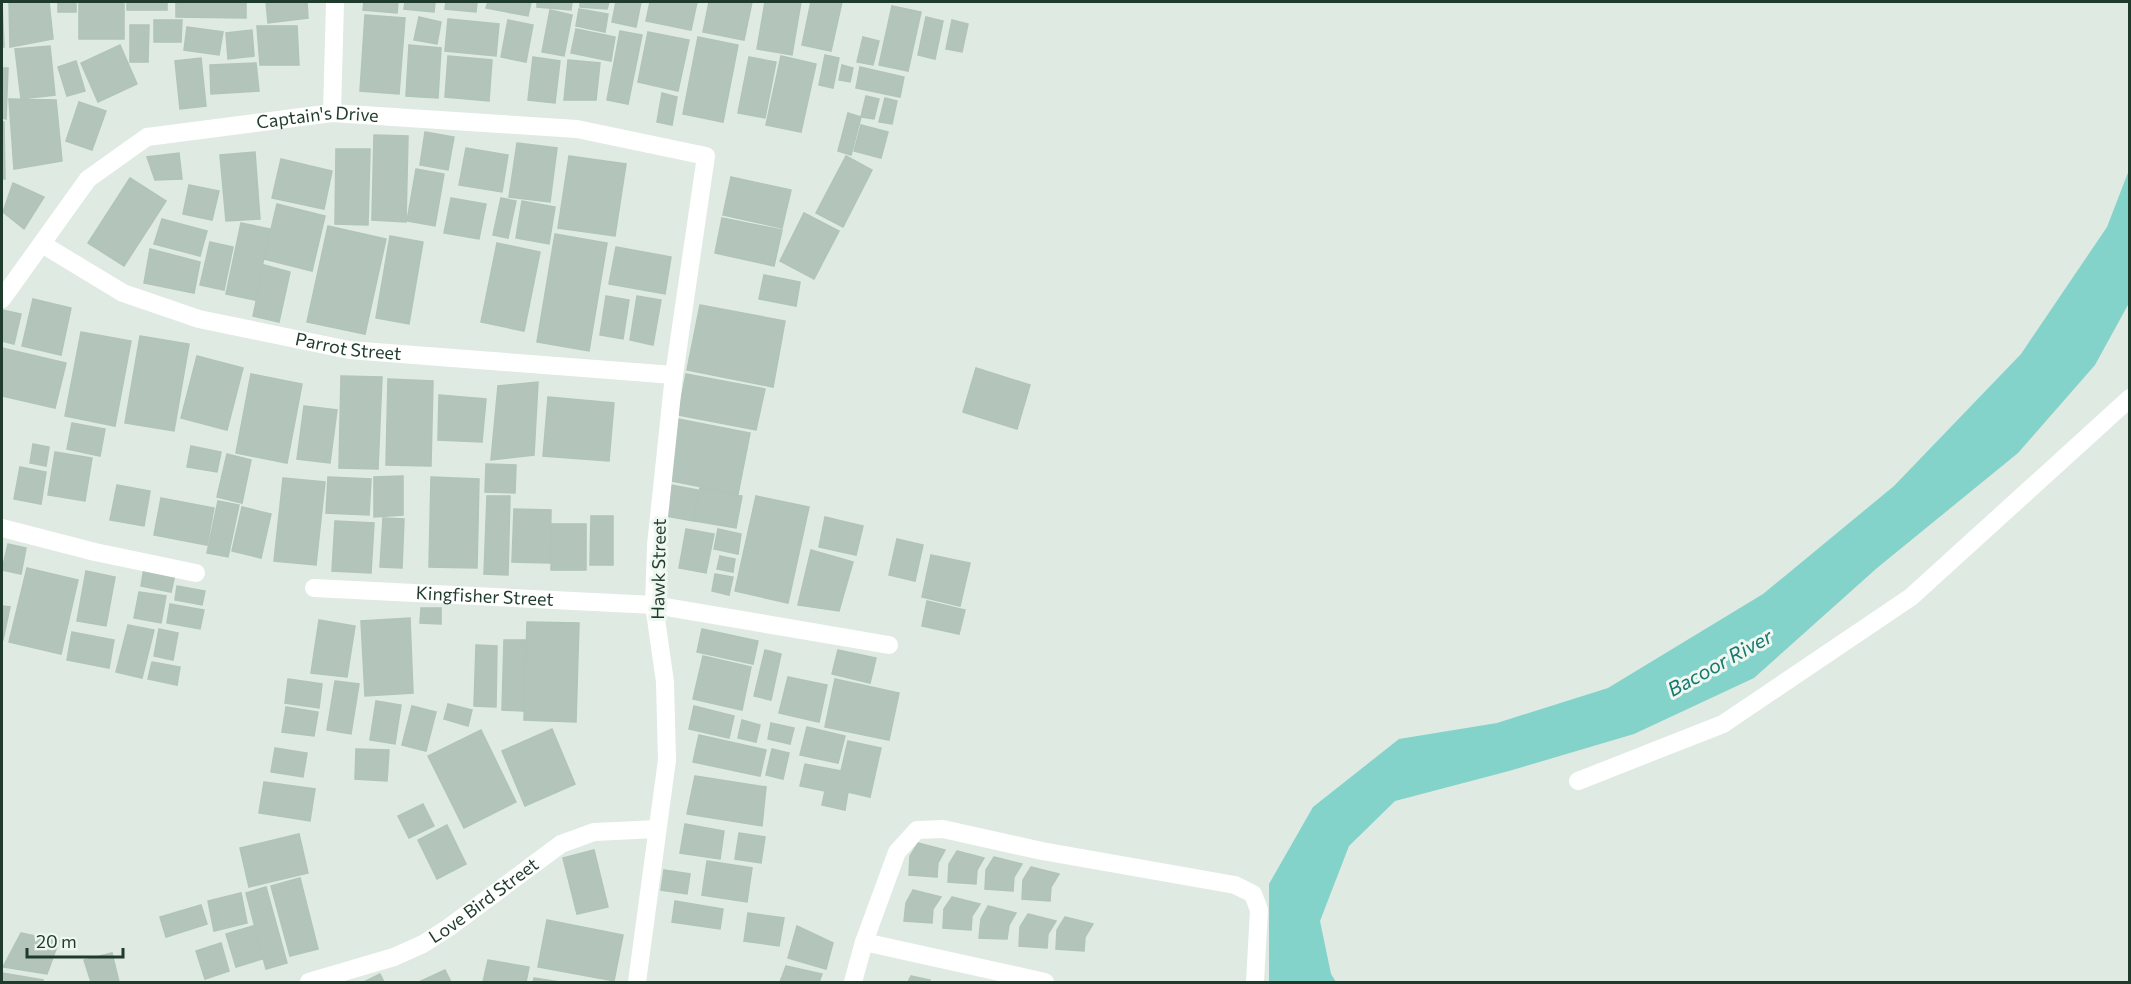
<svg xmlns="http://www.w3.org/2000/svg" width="2131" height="984" font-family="Commissioner,sans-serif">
<rect width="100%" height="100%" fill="#deeae2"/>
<path fill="#83d3ca" d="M2129,170V303L2095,365L2018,453L1877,568L1754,678L1634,734L1509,771L1395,801L1349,846L1320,921L1331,974L1336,982H1269V884L1313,807L1399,739L1497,723L1608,688L1763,594L1894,486L2021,354L2107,227Z"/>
<path fill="#b3c5ba" stroke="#b0c4b7" stroke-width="1.5" d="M2,2L4,47H2Z
M9,2H49L53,39L10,47Z
M58,2H76V12H58Z
M79,2H124V39H79Z
M127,2H167V10H127Z
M176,2H246V18L176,17Z
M266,2H307L308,18L268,23Z
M364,2H398L397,13L363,10Z
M405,2H435L434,12L404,9Z
M446,2H477L476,12L445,9Z
M488,2H531L528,16L486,8Z
M537,2H572L571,10L537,7Z
M580,2H609L607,9L580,7Z
M616,2H641L636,27L612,22Z
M650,2H697L691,30L646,21Z
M709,2H752L744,40L703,32Z
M765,2H801L792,55L757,49Z
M811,2H842L831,51L802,45Z
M892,6L921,12L908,71L879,65Z
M579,9L608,14L605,32L576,26Z
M550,10L572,15L564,56L542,52Z
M365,15L405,18L399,94L360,91Z
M419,17L441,22L437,44L414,40Z
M926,17L943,21L935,59L918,55Z
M448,19L499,24L496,56L445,51Z
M154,20H182L181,42H154Z
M508,20L533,25L526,62L501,57Z
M952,20L968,24L962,52L946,49Z
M130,25H149L148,62H130Z
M257,26H297L299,65H260Z
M187,27L223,32L219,55L184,50Z
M576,29L615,37L611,61L571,53Z
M252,30L254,56L228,59L226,33Z
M620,31L642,35L628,104L607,100Z
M648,32L689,40L678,91L638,82Z
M698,37L738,45L723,122L683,114Z
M863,37L879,41L873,65L857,62Z
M120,45L137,84L98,102L81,63Z
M409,45L441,48L438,98L406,96Z
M50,46L55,95L21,99L15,49Z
M825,55L839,58L833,88L819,85Z
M448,56L492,60L489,101L445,97Z
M781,56L816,64L801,132L766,125Z
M533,57L560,61L555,103L528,100Z
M749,57L776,62L765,118L738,113Z
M201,58L206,106L180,109L175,61Z
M568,60L600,63L596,100H564Z
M76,61L85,91L67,96L58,67Z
M256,63L259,91L211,94L210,65Z
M842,65L853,68L850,82L839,80Z
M860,67L904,77L900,97L856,88Z
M2,68H8L6,119L2,118Z
M662,93L677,97L672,125L657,122Z
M866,96L879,99L874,119L861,117Z
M885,98L897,101L892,124L879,122Z
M9,99L56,100L62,161L14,169Z
M79,102L106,111L92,150L66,141Z
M848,113L861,117L851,155L838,151Z
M2,122H4L5,179H2Z
M861,125L888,132L881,158L854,151Z
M425,132L454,137L448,170L420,165Z
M374,135L408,136L406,222L372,220Z
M517,143L557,148L550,202L509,197Z
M466,148L508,155L502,192L459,185Z
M336,149H370L368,225L335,224Z
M255,152L260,219L226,221L220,155Z
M179,153L182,179L155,180L147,157Z
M569,156L626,164L615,236L558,228Z
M846,156L872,170L843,227L816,213Z
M281,159L332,171L324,209L272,198Z
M416,169L444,174L435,226L407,221Z
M731,177L791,190L782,228L723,215Z
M130,178L166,201L124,266L88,243Z
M13,183L44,197L24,229L3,212Z
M189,185L219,191L212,220L183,214Z
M451,198L486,204L479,239L444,233Z
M501,198L516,201L508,238L493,235Z
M522,201L555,207L549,244L516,238Z
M277,204L325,216L312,271L264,259Z
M804,213L839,231L814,279L780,261Z
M722,218L782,230L774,266L715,253Z
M162,219L207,231L200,256L154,244Z
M241,223L270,229L255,300L226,294Z
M328,226L386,239L365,334L307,322Z
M555,234L607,243L589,351L537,342Z
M390,236L423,242L409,324L376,318Z
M210,242L233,247L224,290L200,285Z
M497,243L540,252L524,331L481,322Z
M616,247L671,257L665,294L609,284Z
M150,249L200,262L194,293L144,283Z
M264,265L290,272L279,322L253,316Z
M764,275L800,282L796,306L759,299Z
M606,296L629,300L623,339L600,335Z
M637,296L661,300L653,345L630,340Z
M33,299L71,308L61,355L22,346Z
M700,305L785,321L773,387L687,370Z
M2,310L21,314L14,344L2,341Z
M81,332L131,341L115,426L65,416Z
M140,336L189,344L174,431L125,423Z
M2,348L66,363L55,408L2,396Z
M197,356L243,368L227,430L181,418Z
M976,368L1030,385L1017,429L963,412Z
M251,374L302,384L287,463L236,453Z
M686,374L765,389L756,430L678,415Z
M341,376L382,377L378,469L339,468Z
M388,379L433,381L431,466L386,465Z
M538,382L534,455L491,460L498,386Z
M439,395L486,399L482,442L438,440Z
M548,397L614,403L609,461L543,456Z
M304,406L337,410L330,463L297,459Z
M678,419L750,433L738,494L666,480Z
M72,423L105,429L100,456L67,449Z
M33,444L49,447L46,466L30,463Z
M191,446L221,452L217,472L187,467Z
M55,452L92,458L85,501L48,495Z
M227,454L251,460L242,503L217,497Z
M486,464L516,465L515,493L485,492Z
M20,467L46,472L41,504L14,499Z
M403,476V515L374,517V477Z
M328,477L371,479L369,515L326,513Z
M431,477L479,479L477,568L429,567Z
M283,478L325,482L316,565L274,561Z
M666,484L698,490L693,521L660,515Z
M117,485L150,491L144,526L110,520Z
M700,488L742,496L736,528L694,521Z
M487,496H510L508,575L484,574Z
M756,496L809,507L788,603L735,591Z
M161,498L214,508L207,545L154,535Z
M218,501L239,505L228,557L207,553Z
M242,507L271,514L261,558L232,551Z
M514,509L551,510L550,563L512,562Z
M591,516H613V565H590Z
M825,517L863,526L856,555L819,547Z
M383,518L404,519L402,568L380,567Z
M335,521L374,523L371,573L332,571Z
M552,524H586V570H551Z
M686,529L714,534L706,573L679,568Z
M718,529L741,534L738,554L714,549Z
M897,539L923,545L915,581L889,575Z
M8,544L26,548L21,574L2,570Z
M811,550L853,562L839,611L798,605Z
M931,555L970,563L960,606L922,597Z
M720,556L735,559L733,572L717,569Z
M27,568L78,580L61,654L9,642Z
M144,568L175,574L171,592L141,586Z
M86,571L115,577L106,626L77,621Z
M715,574L733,577L729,595L712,591Z
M177,586L205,591L202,605L175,600Z
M139,592L166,596L161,623L134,618Z
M927,601L965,610L959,634L922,626Z
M170,604L204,610L200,629L167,623Z
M2,606L10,607L3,640H2Z
M421,608H441V624L420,623Z
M410,618L413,693L365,696L361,621Z
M319,620L355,626L347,677L311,673Z
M527,622L579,623L576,722L524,720Z
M128,625L154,630L142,678L116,672Z
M159,629L178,633L173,660L154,656Z
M702,629L758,641L753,664L697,652Z
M72,632L114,640L109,668L67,660Z
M504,640H525L523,711L502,710Z
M476,645L497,646L496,707L474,706Z
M765,650L781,654L771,700L754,696Z
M838,650L876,658L870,683L832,674Z
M703,656L751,667L742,710L693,699Z
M152,662L180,667L177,685L148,679Z
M788,677L827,685L819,722L779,713Z
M288,679L322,684L319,708L285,703Z
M835,679L899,693L889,740L825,727Z
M335,681L359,684L351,734L327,730Z
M376,701L401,705L395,744L370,740Z
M448,704L472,710L468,726L444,719Z
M412,706L436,712L426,751L402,745Z
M694,706L734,716L729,738L689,729Z
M286,707L318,712L314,736L282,732Z
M742,720L760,725L756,742L738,738Z
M771,723L794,728L790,744L768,739Z
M807,727L845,736L838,763L800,755Z
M552,729L575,784L525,806L502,751Z
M481,730L516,802L464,828L428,756Z
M699,735L766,750L760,776L693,762Z
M848,741L881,748L870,797L848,792L845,810L822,805L825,791L800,786L805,764L841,771Z
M275,748L307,753L303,777L271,772Z
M356,749L389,750L387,781L355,779Z
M772,749L789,753L783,779L766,775Z
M695,776L766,787L762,826L687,814Z
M264,782L315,789L310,821L259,813Z
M423,804L434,826L409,838L398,816Z
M685,824L724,831L720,859L680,853Z
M447,825L466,864L437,879L418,840Z
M739,833L765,837L761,863L735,859Z
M299,834L308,873L249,887L240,848Z
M918,843L945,850L938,863L937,877L909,875L910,856Z
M594,850L608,907L577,914L563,858Z
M957,851L984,858L977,870L976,884L948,882L949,864Z
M994,857L1022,864L1014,877L1013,891L985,889L986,870Z
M707,861L752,868L747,902L702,895Z
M1031,867L1059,874L1051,887L1050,901L1022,899L1023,880Z
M664,870L690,874L687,894L661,890Z
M300,878L318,949L290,956L271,886Z
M266,887L287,963L266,969L246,893Z
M913,890L941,897L933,909L932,923L904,921L906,903Z
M241,893L247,923L214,931L208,901Z
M952,897L980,904L972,916L971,930L943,928L944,909Z
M675,901L723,909L720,929L672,922Z
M201,905L207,924L166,937L160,917Z
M988,906L1016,913L1009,925L1007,939L979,938L981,919Z
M748,913L784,918L779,946L744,941Z
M1028,914L1056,921L1048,934L1047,948L1019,946L1020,927Z
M1065,917L1093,924L1085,937L1084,951L1056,949L1057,930Z
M547,920L623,935L614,981L538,967Z
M253,926L262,959L236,967L226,934Z
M797,926L833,943L826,969L788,958Z
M21,933L59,941L47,974L3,967Z
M221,943L229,971L205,979L196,951Z
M112,953L119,982H91L84,960Z
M488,960L529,967L526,982H483Z
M786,966L822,974L819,982H780Z
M445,970L451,982H419Z
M2,973L43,980V982H2Z
M380,974L384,982H364Z
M911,976L930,980V982H908Z
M534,978L560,982H533Z"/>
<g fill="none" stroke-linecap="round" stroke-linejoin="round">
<g stroke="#fff" stroke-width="18">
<path d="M332,113L335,2"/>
<path id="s1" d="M42,244L123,293L199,319L349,350L674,375"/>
<path id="s2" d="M2,299L88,179L147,137L332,113L577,129L706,156L674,375L656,545L654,605L665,682L667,760L637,982"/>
<path d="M2,528L95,552L196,573"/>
<path id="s3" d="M314,588L654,605L889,645"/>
<path d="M1578,781L1723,724L1911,597L2130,398"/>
<path d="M864,942L1045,982"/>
<path id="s4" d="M309,982L394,957L423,944L448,928L561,844L594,832L657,829"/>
<path d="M853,982L864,942L897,852L917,830L943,829L1042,851L1235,885L1253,894L1259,910L1255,982"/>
</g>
</g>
<g text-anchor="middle" stroke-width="6" stroke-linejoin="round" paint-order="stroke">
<g font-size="18" fill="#1f3b2c" stroke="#eef7f0">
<text dy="6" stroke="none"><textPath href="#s2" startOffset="392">Captain's Drive</textPath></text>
<text dy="6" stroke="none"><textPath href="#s1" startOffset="327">Parrot Street</textPath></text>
<text transform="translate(659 569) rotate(-89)" y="6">Hawk Street</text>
<text dy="6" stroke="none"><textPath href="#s3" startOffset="171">Kingfisher Street</textPath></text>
<text dy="6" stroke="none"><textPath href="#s4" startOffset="195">Love Bird Street</textPath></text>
</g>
<g font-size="20" font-style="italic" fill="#177870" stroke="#eef7f0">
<text transform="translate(1720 663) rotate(-29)" y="7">Bacoor River</text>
</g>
</g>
<rect width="2131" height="984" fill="none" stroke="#1f3b2c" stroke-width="6"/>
<path d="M27 948v9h96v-9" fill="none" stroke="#1f3b2c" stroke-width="3"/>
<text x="36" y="948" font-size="18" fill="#1f3b2c" stroke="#eef7f0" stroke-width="4.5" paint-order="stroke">20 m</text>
</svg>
